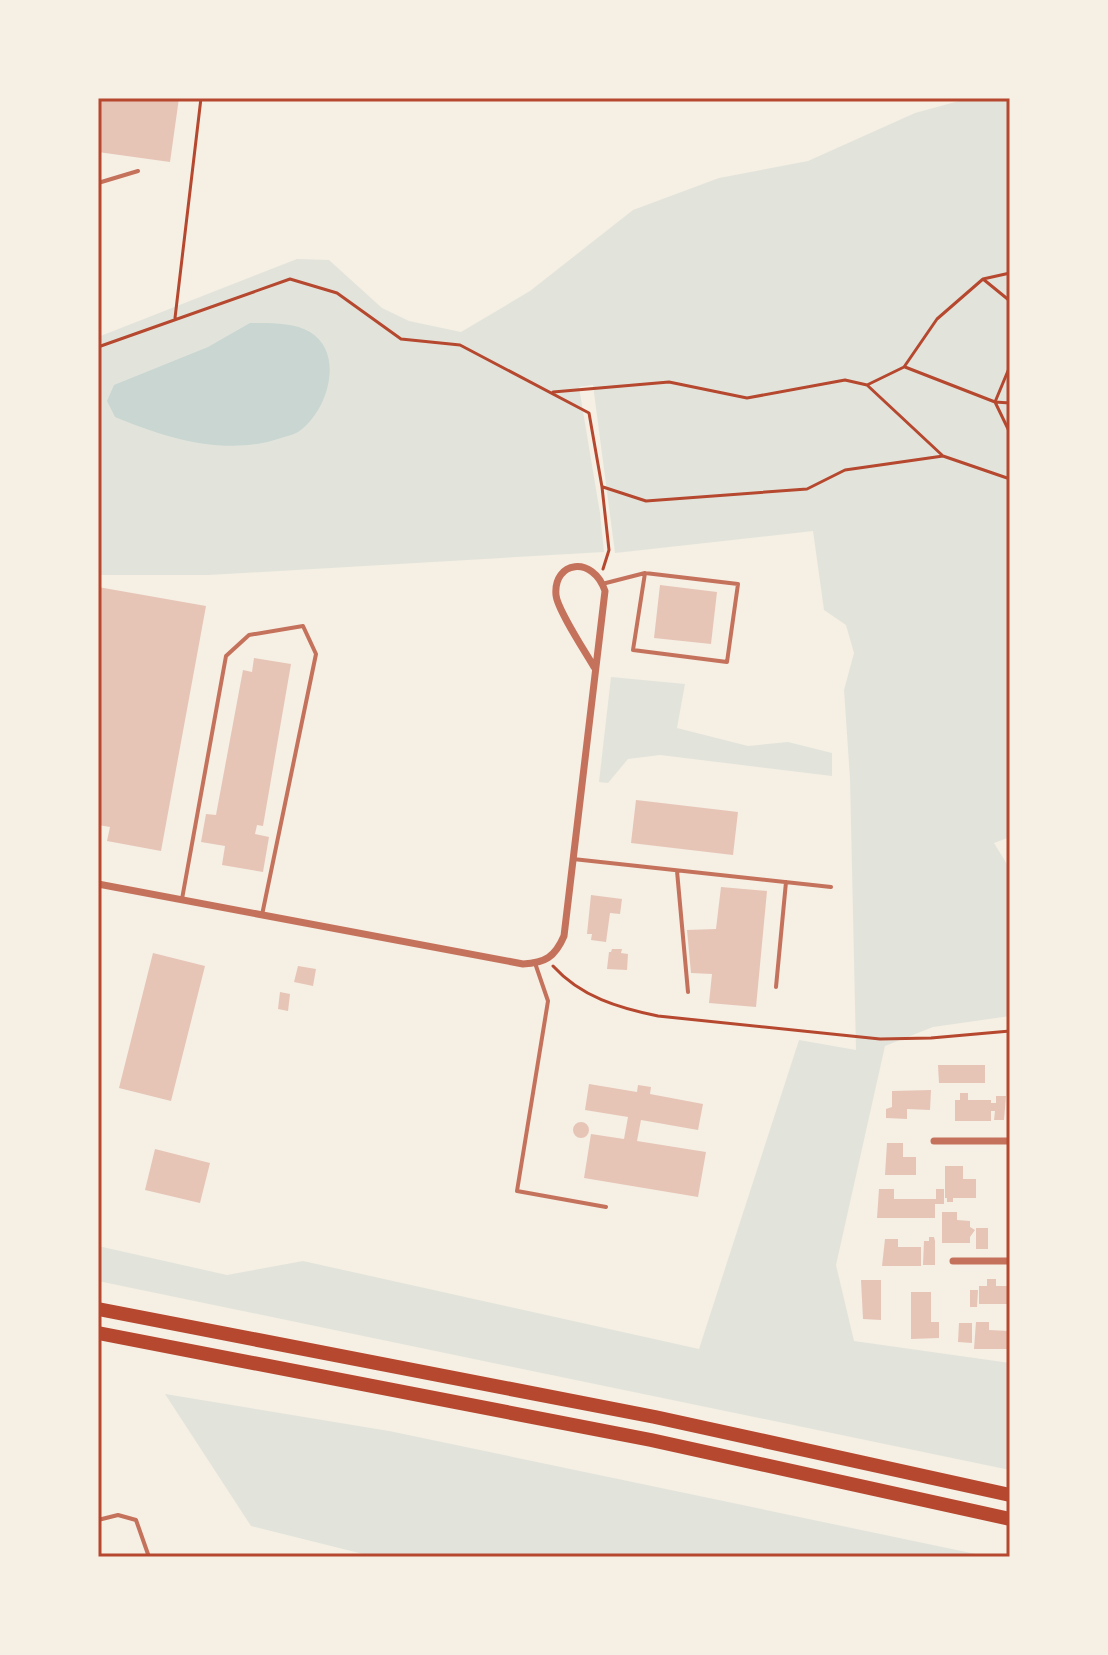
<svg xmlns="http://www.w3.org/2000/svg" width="1108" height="1655" font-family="Inter,sans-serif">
<rect width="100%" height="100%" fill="#f6efe4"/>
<path fill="#e2e4dc" d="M970,98H1010V837L994,843L1010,869V1016L933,1027L885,1046L836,1265L854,1341L1010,1363V1470L98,1281V1246L227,1275L303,1261L699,1349L799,1040L856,1050L850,778L844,690L854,653L846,625L824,610L813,531L615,553L593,385L579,387L600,513L604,552L209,575H98V337L297,259L329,260L382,308L409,321L461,332L530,291L633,210L719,178L808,161L915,113Z
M611,677L685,684L677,728L748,746L788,742L832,753V776L660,755L628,759L608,783L599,782Z
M165,1394L389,1431L990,1557H375L251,1526Z"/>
<path fill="#c9d6d2" d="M250,323C269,323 293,322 310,332C346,354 327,413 298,432C293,435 286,436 281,438C226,457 166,438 115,417L107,401L114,385L208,347Z"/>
<path fill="#e6c5b7" d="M98,98H179L170,162L98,152Z
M660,585L717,592L711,644L654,638Z
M98,587L206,606L161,851L107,841L110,827L98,825Z
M254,658L291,664L263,826L257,825L255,834L269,837L263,872L222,865L225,846L201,842L206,814L216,815L243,670L252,672Z
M636,800L738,812L733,855L631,843Z
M721,887L767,891L756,1007L709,1003L712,974L691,973L687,930L716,929Z
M591,895L622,899L620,914L610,913L606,942L591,940L592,934H587Z
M612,949H622L621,953L628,954L627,970L607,969L609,952H611Z
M153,953L205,966L171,1101L119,1088Z
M298,966L316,969L313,986L294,982Z
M280,992L290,994L288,1011L278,1009Z
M938,1065H985V1083H939Z
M589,1084L637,1092L638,1085L651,1087L650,1094L703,1104L698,1130L641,1120L637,1141L706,1152L698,1197L584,1178L591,1134L624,1139L628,1117L585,1110Z
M931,1090L930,1110L907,1109V1119L886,1118V1109L892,1107V1091Z
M960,1093H968V1100H991V1103H996V1096H1006L1004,1120H994L995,1111H991V1121H955V1100H960Z
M573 1130a8 8 0 1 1 16 0a8 8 0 1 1-16 0Z
M887,1143H903V1157H916V1175H885Z
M155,1149L210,1163L200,1203L145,1190Z
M945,1166H963V1179H976V1198H953V1202H947V1198H945Z
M879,1189H894V1199H936V1189H944V1204H935V1218H877Z
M942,1212H957V1220L970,1221V1227L975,1230L970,1237V1243H942Z
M976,1228H988V1249H976Z
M929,1237H934L935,1241V1265H923L924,1241H929Z
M885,1239H898V1247H921V1266H882Z
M987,1279H996V1286H1009V1304H979V1286H987Z
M861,1280H881V1320L863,1319Z
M970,1290H978L977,1307H970Z
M911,1292H931V1322H939V1338L911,1339Z
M976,1322H989V1330L1010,1331V1349H974Z
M959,1323H972V1343L958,1342Z"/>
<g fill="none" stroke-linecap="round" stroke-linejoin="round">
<path stroke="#b5482f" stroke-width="3" d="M983,279L1010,301
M175,318L201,98
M98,347L290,279L337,293L401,339L460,345L589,413L602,487L609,550L603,569
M905,367L995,402L1010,366
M867,385L904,367L937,319L983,279L1010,273
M553,392L669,382L747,398L845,380L867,385L943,456L1010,479
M1010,403L995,402L1010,433
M603,487L646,501L807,489L845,470L943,456
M553,966C581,997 619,1008 658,1016L880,1039L931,1038L1010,1031"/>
<path stroke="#c5725c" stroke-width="4" d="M98,183L138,171
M602,584L645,573L738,584L727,662L633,650L645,573
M573,859L831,887
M677,871L688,992
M182,899L226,656L249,635L303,626L316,654L262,915
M535,963L548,1001L517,1191L606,1207
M776,987L786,882
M98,1520L118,1515L136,1520L149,1557"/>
<path stroke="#c5725c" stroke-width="7" d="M98,884L523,964C545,963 555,957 564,936L605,591C593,555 553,561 556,595C557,609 586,653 594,667
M934,1141H1010
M953,1261H1010"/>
<path stroke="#b5482f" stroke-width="14" d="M98,1309L655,1417L1010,1495
M98,1333L651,1440L1010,1519"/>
</g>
<rect width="1108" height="1655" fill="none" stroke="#f6efe4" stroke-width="200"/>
<rect x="100" y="100" width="908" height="1455" fill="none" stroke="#b5482f" stroke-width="3"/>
</svg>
